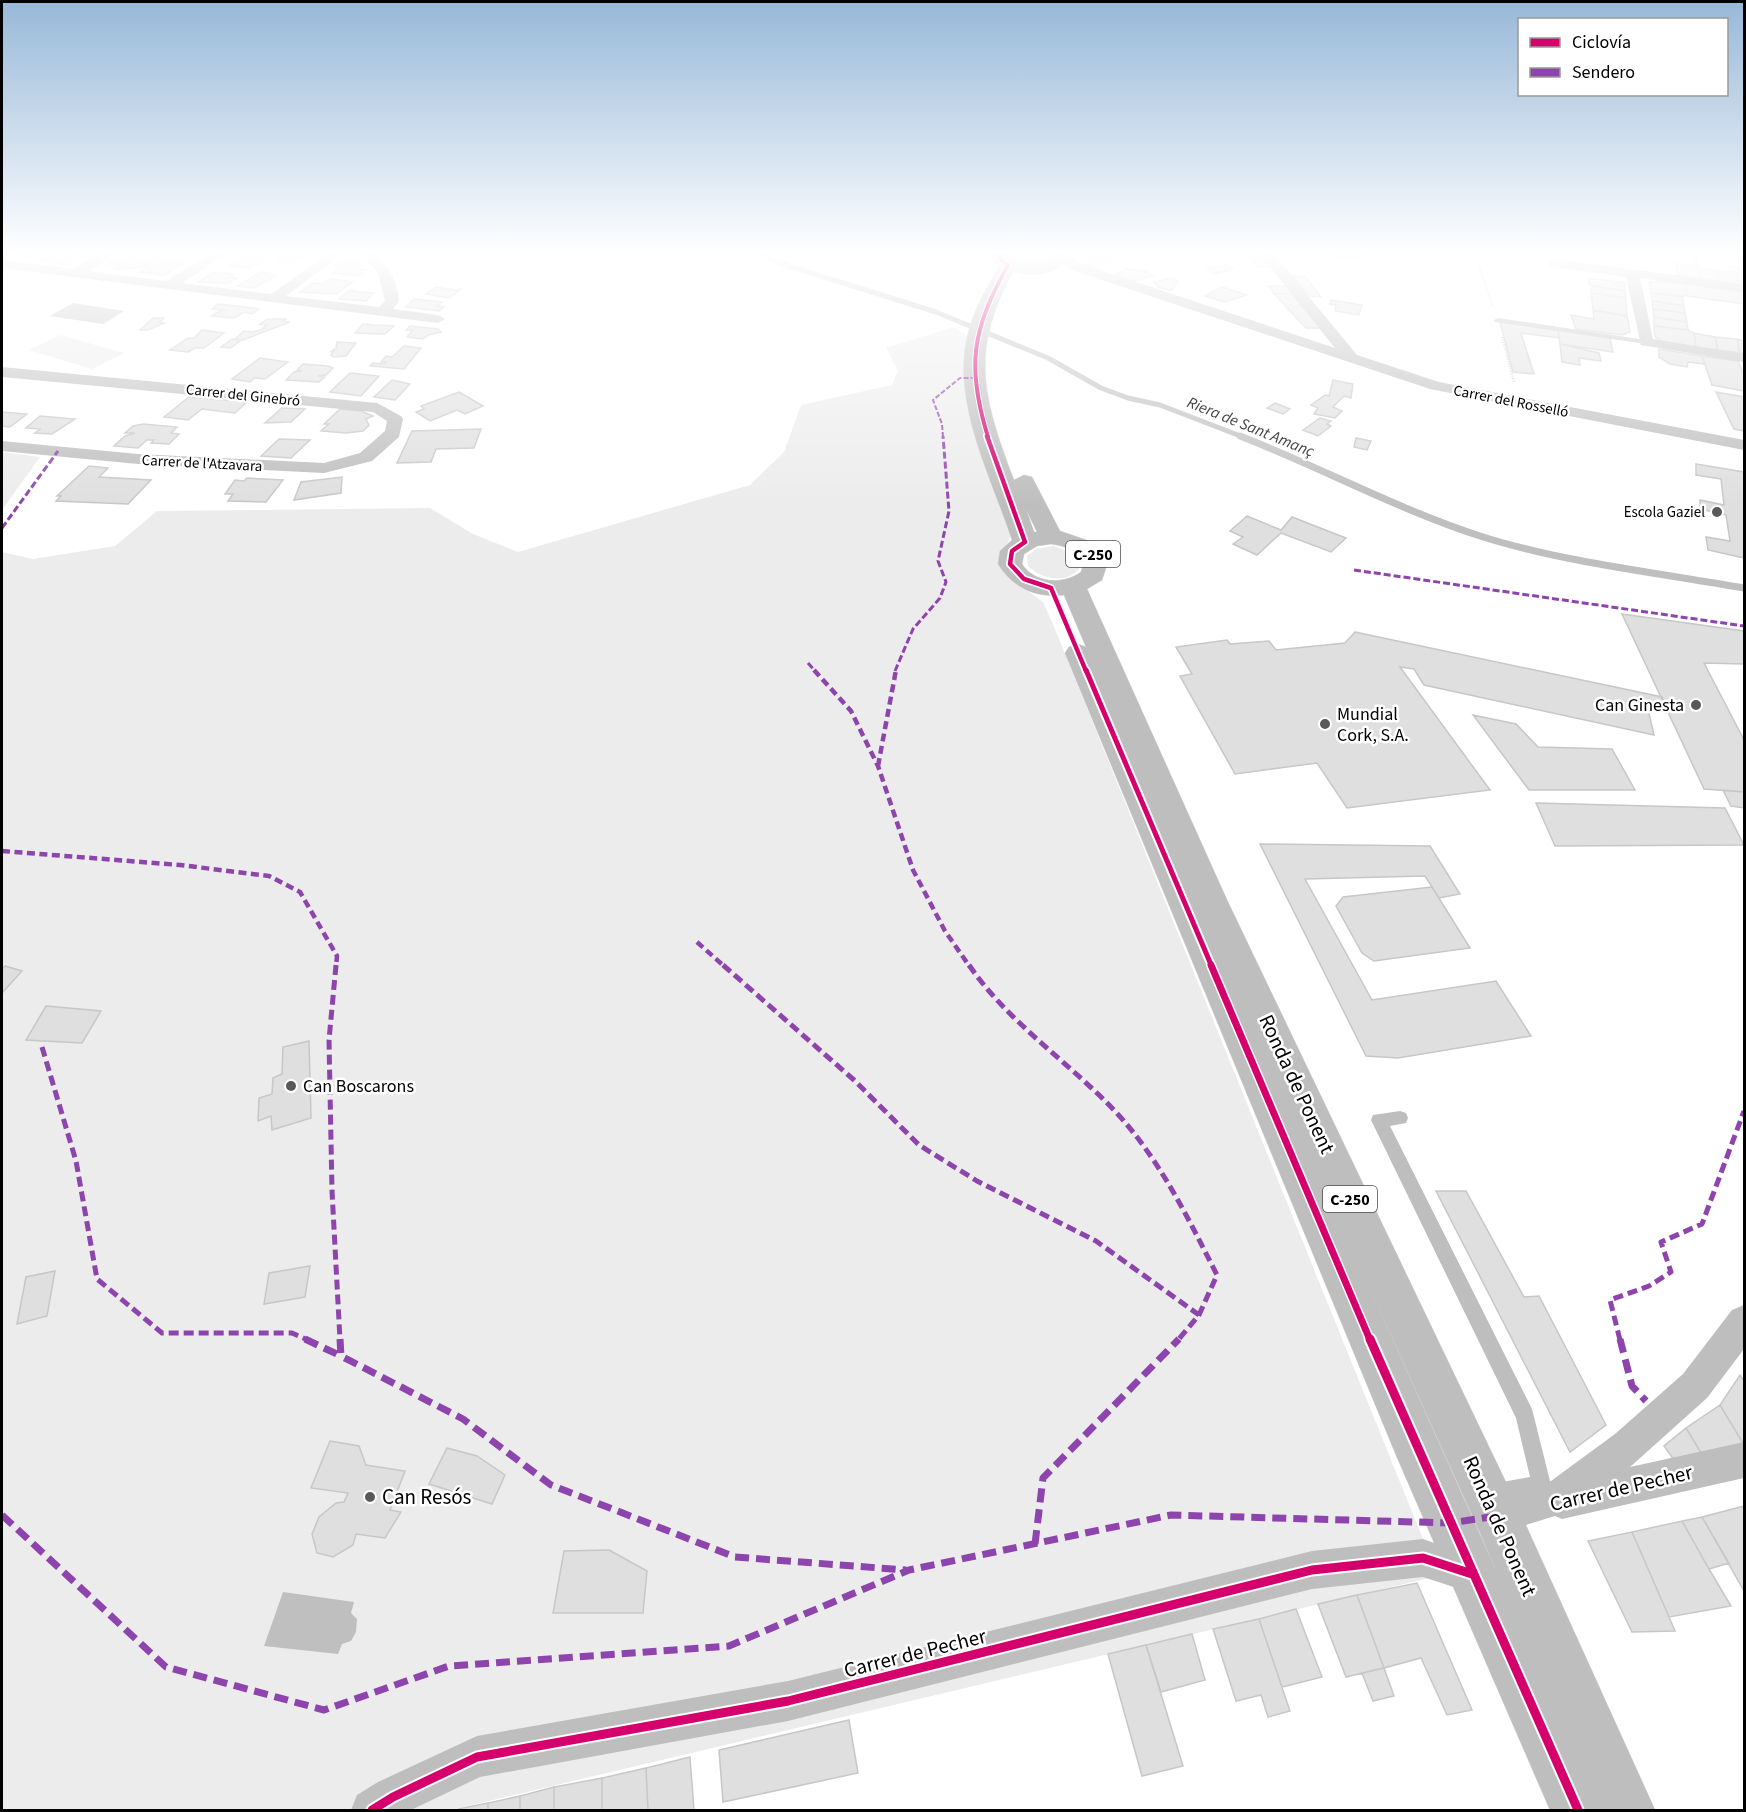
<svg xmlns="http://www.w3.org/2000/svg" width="1746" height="1812" font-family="'Source Sans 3',sans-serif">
<rect width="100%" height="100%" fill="#fff"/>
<path fill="#ececec" d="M1012,252H1043L1046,256C1039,268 1020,264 1010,257Z
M1081,252H1160L1090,269L1083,266L1085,261Z
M954,327L968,337L1014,530L999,559L1007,575L1043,602L1055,629L1438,1576L451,1810H2V552L33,559L115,546L157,511L430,508L473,534L518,552L750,485L784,452L801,405L892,385L898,371L886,348Z
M60,335L124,353L92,369L29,350Z
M2,452L40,457L2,510Z
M1054,546L1077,555L1081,566C1070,585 1041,580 1028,566L1027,556L1036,549Z"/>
<path fill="#bfbfbf" d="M73,303L124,311L103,324L50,316Z
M283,1592L354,1602L351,1613L357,1619L356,1632L351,1641L342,1644L338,1654L264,1646Z"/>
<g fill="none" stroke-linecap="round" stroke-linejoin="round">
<path stroke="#bfbfbf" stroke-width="5" d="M759,252L776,262L936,312L1048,358L1101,388L1128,398L1160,405L1243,437"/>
<path stroke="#bfbfbf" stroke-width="7" d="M1240,436C1320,467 1397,509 1480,536C1561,562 1659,573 1744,588"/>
</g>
<path fill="#dfdfdf" stroke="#c7c7c7" stroke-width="1.5" d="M16,252H45L35,257L12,254Z
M52,252H65L82,254L64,264L38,260Z
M153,252L163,254L139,268L114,269L130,259L139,261Z
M250,252H277L267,258L244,256Z
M292,252H312L291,263L278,262Z
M1245,252H1259L1271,267H1257Z
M1323,252H1366V256L1362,255L1361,260L1335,257Z
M125,253L138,255L120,265L107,264Z
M244,256L253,257L250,259L263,261L250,268L228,266L237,263Z
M1692,256L1696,257L1701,279L1678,276L1676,263L1694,266Z
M156,258L170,260L147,273L139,272L149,266H143Z
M171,258L184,263L164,275L147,273Z
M345,259L361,261L356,265H360L356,269L367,270L359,276L332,273L341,266H335Z
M1227,265L1234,269L1215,274L1207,269Z
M1729,266L1734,267L1739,281H1735L1736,284L1720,282L1717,271L1731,272Z
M1734,267L1744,272V285L1739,281Z
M1699,268L1717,271L1720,282L1705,280L1700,276Z
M1126,269L1146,271L1153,276L1133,281L1115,275Z
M263,271L276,276L254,288L237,286Z
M214,272L234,274L231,277L237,278L229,283L198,282Z
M1292,276L1306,277L1321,297L1310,296Z
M1172,278L1178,282L1171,291L1158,287L1154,282Z
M1589,278L1625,283V291L1589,285Z
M330,279L353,282L336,294L300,292L312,283L322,284Z
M1657,281L1685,284L1687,296L1651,293L1649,282Z
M1685,284L1744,292V304L1687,296Z
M1269,286H1287L1294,293L1274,294Z
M1592,286L1625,291L1626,298L1591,293Z
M436,287L455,290L461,289L450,298L426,294Z
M1222,287L1247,295L1225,302L1205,296Z
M350,290L358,292L373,293L366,301L339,299Z
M1294,293L1323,328H1306L1274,294Z
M1591,293L1626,298L1627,316L1593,310Z
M1651,293L1683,297L1684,306L1652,301Z
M414,299L442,302L437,306L444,307L439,311L406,307Z
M1331,300L1362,305L1359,315L1335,311L1336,305L1330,304Z
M1652,301L1684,306L1685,313L1653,309Z
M218,304L254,308L259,309L252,314L244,312L234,318L211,316L222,310L212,309Z
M1653,309L1685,313L1687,322L1654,317Z
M1593,310L1627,316L1630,332L1622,335L1576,329L1571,315L1594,319Z
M1654,317L1687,322L1688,330L1654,326Z
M153,318H164L160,322L164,323L148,330H140Z
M268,319H287L283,321L290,322L240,341L231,348L221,347L232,339L238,340L236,338L244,331L253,332L266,328H263L267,325L260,324Z
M1500,322L1558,330L1559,338L1521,333L1534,374L1513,372Z
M363,324L373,325L394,326L385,334L355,333Z
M410,326L438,329L441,332L428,335L423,339L407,337L413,330H406Z
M1654,326L1688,330L1694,333L1696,347L1663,342L1655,337Z
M202,330L224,333L204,348H195L188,352L170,350L188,338H194Z
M1558,330L1610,338L1613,352L1560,344Z
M1694,333L1715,337L1718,350L1696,347Z
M1715,337L1737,339L1740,353L1718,350Z
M1737,339L1744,341V354L1740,353Z
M337,342L356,343L346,356L333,357L331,355L334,351L330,352L336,348Z
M1560,344L1599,353L1601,361L1579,358L1580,365L1562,362Z
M404,346L421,348L404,369L370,366L373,363L384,364L386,362H381L386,356L392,357Z
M1659,349L1702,356L1705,364L1688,362L1687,367L1670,364L1659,357Z
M1702,356L1738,361L1744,375V391L1712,385Z
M260,358L288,362L265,379L255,378L250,382L232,379Z
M303,364L328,366L333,368L326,375L318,376L325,377L319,382L286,380L294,372L302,371L297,370Z
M350,373L379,376L361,396L330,392Z
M392,380L410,384L395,400L374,397Z
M1333,380L1353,384L1351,398L1344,396L1333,407L1342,411L1335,418L1314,414L1318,408L1311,405L1325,395L1329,396Z
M459,392L483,406L465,414L457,410L430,421L416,412L424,409L421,406Z
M1716,392L1744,397V431L1734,429Z
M189,397L247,402L235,413L202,409L188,420L164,417Z
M1275,403L1290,409L1283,414L1267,408Z
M282,408L305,409L291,422L265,423Z
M340,409L361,411L373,416L366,419L369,425L363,431L346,433L321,431L329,424H324Z
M2,412L27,414L10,427L2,426Z
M40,416L75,419L52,434L35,433L40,429L26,428Z
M1320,418L1331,421L1327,424L1331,426L1318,436L1303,430Z
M143,424L177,427L171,433L179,434L169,444L151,443L154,440H147L138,448L114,446L125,436L135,433H125L133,426Z
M481,429L474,448L436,449L431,462L397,463L412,431Z
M1356,438L1371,441L1367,450L1354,447Z
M279,439L310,440L291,458L261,456Z
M1696,464L1744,472V558L1708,550L1706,537L1730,541L1726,515L1700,509V500L1724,505L1721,479L1696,475Z
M89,466L108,468L99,477L151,480L128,504L56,501L61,496H57Z
M342,477L341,493L294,500L301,482Z
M247,478L283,480L266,502L228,501L233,494H225L235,480L244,481Z
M1247,516L1281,530L1292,517L1346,538L1331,552L1281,533L1257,555L1233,544L1243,537L1230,531Z
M1622,614L1744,631V664L1704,663L1744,740V792L1704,789Z
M1355,632L1662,697L1669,713L1648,709L1654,735L1424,685L1414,669L1400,667L1490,790L1347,808L1317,763L1235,774L1180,676L1192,674L1176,647L1227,640L1230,644L1269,641L1276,650L1345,643Z
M1473,715L1516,724L1538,747L1612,749L1635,790H1529Z
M1723,790L1744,792V808L1731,806Z
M1536,803L1725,808L1744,845L1555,846Z
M1260,844L1430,846L1460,894L1439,898L1425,876L1305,879L1372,1000L1496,981L1531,1036L1398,1058L1366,1056Z
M1432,887L1470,948L1374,961L1362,953L1336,906L1343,897Z
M5,966L22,971L2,993V969Z
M46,1006L101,1011L82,1043L26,1040Z
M309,1041L311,1118L272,1130L271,1116L258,1121L259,1098L272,1094L273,1078L282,1074L283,1047Z
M1436,1191H1466L1524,1297L1539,1296L1606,1425L1570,1452Z
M310,1266L305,1297L264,1304L269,1273Z
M55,1271L47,1316L17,1324L26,1277Z
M1740,1375L1744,1381V1445L1720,1405Z
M1720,1405L1744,1445V1453L1706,1461L1686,1428Z
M1686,1428L1706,1461L1679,1467L1664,1446Z
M330,1441L359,1446L366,1465L405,1471L390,1510L401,1512L385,1538L356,1534L353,1545L333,1557L317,1553L312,1534L319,1517L336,1503L344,1502L348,1493L311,1488Z
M447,1448L477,1456L505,1475L492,1504L429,1484Z
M1744,1506V1591L1702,1517Z
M1702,1517L1729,1563L1709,1569L1682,1521Z
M1682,1521L1709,1569L1731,1606L1669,1617L1632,1532Z
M1632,1532L1669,1617L1675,1631L1632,1632L1588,1541Z
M609,1550L647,1571L643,1613H553L564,1551Z
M1417,1583L1472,1710L1447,1715L1421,1658L1384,1668L1357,1595Z
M1357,1595L1384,1668L1346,1677L1318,1604Z
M1296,1609L1322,1677L1282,1687L1259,1619Z
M1259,1619L1290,1711L1268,1717L1261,1695L1236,1701L1213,1629Z
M1192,1634L1205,1680L1161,1692L1146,1645Z
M1146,1645L1183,1766L1142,1776L1108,1654Z
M1384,1668L1394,1696L1373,1701L1362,1673Z
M849,1720L858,1773L723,1802L719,1750Z
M690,1757L694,1810H648L646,1768Z
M646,1768L648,1810H602V1778Z
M602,1778V1810H554V1787Z
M554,1787V1810H520V1796Z
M520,1796V1810H488V1803Z
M488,1803V1810H458V1809Z"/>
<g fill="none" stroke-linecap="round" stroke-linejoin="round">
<defs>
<path id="primary" d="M992,252H1008L1010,258L1030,265L1049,259L1051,257L1049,252H1065L1069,257C1056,276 1034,277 1013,272C972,348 981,391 1010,470L1014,480L1024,475L1032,477L1060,531L1092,542L1108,562L1102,580L1087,589L1227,900L1514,1499L1655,1810H1550L1396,1455L1065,653L1069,647L1078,644L1086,647L1064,595C1036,598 1013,588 998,564L1000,551L1012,540C992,478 952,405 967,337C973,311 986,289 999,266L990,257ZM1026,509L1037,532H1034ZM1051,544C1064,546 1077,549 1084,562L1081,572C1063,585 1035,584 1022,564L1024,554L1037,546ZM1360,1266L1480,1533L1498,1575Z"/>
</defs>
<use href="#primary" stroke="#dbdbdb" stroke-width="1"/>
<path stroke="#b9b9b9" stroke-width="2" stroke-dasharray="1 1.5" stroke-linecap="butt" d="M1474,252L1493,307
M1502,337L1514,382"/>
<path fill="#bebebe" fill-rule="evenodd" d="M1498,318L1646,340L1650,342L1646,344L1495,322L1494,320Z
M1400,1111L1406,1113L1408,1118L1406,1123L1390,1126L1532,1409L1550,1481L1545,1493L1538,1496L1492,1502L1485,1499L1482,1492L1485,1485L1530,1477L1516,1418L1371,1120L1373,1115Z"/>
<path fill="#bebebe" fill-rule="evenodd" d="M103,252H119L89,271L166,281L215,252H230L182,283L271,294L331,252H345L286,296L379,307L385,301L378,273L358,252H373C389,266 397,280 399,301L393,309L438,315L445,319L438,323L2,268V260L73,269Z
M1258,252H1272L1357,355L1439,382L1744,440V450L1430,389L1072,270L1053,257L1055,254H1065L1082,264L1335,348Z
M1553,259L1744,284V292L1640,278L1653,339L1744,354V362L1641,345L1626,277L1548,266V260Z
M2,367L377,403L401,416L403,419L399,437L372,461L324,473L138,464L2,451V441L138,454L324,463L360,453L385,431L387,421L373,412L2,377Z
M1744,1305V1349L1707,1398L1630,1467L1744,1442V1478L1562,1519L1555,1516L1497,1534L1484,1529L1479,1516L1484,1503L1551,1481L1615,1434L1683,1374L1732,1310Z
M1423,1539L1485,1561L1491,1574L1485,1587L1472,1593L1423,1577L1312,1589L788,1721L480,1777L411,1810H351L357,1795L378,1782L477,1736L788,1681L1312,1551Z"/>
<use href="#primary" fill="#bebebe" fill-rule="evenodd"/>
<path stroke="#8e44ad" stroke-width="2" stroke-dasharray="5 2" stroke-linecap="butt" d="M943,437L942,424L933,400L960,378H973"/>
<path stroke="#8e44ad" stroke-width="3" stroke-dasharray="7 3" stroke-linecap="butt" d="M2,528L58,451
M1354,570L1744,626
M808,663L815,671
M895,671L913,629L940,598L946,582L938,561L949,511L943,436"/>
<path stroke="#8e44ad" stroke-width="4.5" stroke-dasharray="8 4.5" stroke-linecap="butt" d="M814,670L851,711L878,766L913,870L945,931L970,967
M878,766L896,670
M2,851L180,865L269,876L300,892L337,956L336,967
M697,942L725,967"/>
<path stroke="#8e44ad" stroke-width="5" stroke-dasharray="10 5" stroke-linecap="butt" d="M336,965L329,1040L332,1191L340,1340
M723,965L854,1080L919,1145L977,1181L1096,1241L1199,1315
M969,965C1008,1022 1066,1060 1114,1110C1159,1158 1187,1216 1217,1275L1199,1315L1178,1340
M42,1047L76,1161L97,1279L162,1333H292L308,1340
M1620,1340L1610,1300L1649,1286L1671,1272L1661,1242L1702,1224L1744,1111"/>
<path stroke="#8e44ad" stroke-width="7" stroke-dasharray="14 7" stroke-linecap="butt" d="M305,1339L341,1356
M340,1339L341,1356L463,1419L551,1485L735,1557L906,1570
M1620,1339L1632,1386L1646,1401
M2,1515L166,1667L324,1710L449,1666L729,1646L909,1570L1171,1515L1450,1523L1497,1516
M1035,1544L1043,1478L1179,1339"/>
<defs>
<path id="cycleway-far4" d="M988,437C966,366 972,330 1008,265L1000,259V252"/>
<path id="cycleway-far3" d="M987,436L1025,542L1012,551L1010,564L1024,579L1051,588L1086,671"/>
<path id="cycleway-far2" d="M1086,670L1212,967"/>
<path id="cycleway-far1" d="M1211,965L1370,1340"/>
<path id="cycleway" d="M1370,1339L1578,1810
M372,1810L393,1797L477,1757L788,1701L1312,1570L1423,1558L1472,1574"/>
</defs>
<use href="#cycleway-far4" stroke="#fff" stroke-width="6"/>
<use href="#cycleway-far3" stroke="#fff" stroke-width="8"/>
<use href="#cycleway-far2" stroke="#fff" stroke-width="9"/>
<use href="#cycleway-far1" stroke="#fff" stroke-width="10"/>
<use href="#cycleway" stroke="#fff" stroke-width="13"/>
<use href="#cycleway-far4" stroke="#d6006c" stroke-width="4"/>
<use href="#cycleway-far3" stroke="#d6006c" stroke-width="4.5"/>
<use href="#cycleway-far2" stroke="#d6006c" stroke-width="5"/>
<use href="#cycleway-far1" stroke="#d6006c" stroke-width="7"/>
<use href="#cycleway" stroke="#d6006c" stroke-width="9"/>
</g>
<linearGradient id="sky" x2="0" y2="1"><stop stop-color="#97b8d8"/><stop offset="0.5" stop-color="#fff"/><stop offset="1" stop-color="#fff" stop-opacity="0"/></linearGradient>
<rect width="1746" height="506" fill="url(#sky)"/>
<g fill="#595959" stroke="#fff" stroke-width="2">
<circle cx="1717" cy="512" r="6"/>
<circle cx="1696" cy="705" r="6"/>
<circle cx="1325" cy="724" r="6"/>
<circle cx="291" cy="1086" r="6"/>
<circle cx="370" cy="1497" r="6"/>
</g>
<g text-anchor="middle" stroke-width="5" stroke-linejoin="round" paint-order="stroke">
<g font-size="15" fill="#000" stroke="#fff">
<text transform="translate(243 395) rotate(6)" y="5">Carrer del Ginebró</text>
<text transform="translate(1511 401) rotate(11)" y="5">Carrer del Rosselló</text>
<text transform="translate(202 463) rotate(3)" y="5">Carrer de l'Atzavara</text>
</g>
<g font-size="15" fill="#000" stroke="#fff" text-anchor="end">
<text x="1705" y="517">Escola Gaziel</text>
</g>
<g font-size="16" font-style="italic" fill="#444" stroke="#fff">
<text transform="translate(1251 426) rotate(22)" y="6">Riera de Sant Amanç</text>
</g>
<g fill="#fff" stroke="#4c4c4c" stroke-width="1.5">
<rect x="1066" y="541" width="54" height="26" rx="4.5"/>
<rect x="1323" y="1186" width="54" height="26" rx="4.5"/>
</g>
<g font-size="16" font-weight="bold" fill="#000">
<text x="1093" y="560">C-250</text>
<text x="1350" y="1205">C-250</text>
</g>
<g font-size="18" fill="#000" stroke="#fff" text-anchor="start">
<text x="1684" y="711" text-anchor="end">Can Ginesta</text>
<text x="1337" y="720">Mundial<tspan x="1337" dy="21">Cork, S.A.</tspan></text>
<text x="303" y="1092">Can Boscarons</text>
</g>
<g font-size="21" fill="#000" stroke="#fff">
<text transform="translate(1297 1084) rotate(65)" y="7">Ronda de Ponent</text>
<text transform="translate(1621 1488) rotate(-13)" y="7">Carrer de Pecher</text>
<text transform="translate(1500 1526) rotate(66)" y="7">Ronda de Ponent</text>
<text transform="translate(915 1653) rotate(-14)" y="7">Carrer de Pecher</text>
</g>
<g font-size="21" fill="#000" stroke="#fff" text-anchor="start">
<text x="382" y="1504">Can Resós</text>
</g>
</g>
<rect width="1746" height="1812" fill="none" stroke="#000000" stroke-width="6"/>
<rect x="1518" y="18" width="210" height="78" fill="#ffffff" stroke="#999999" stroke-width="1.5"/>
<rect x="1530" y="38" width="30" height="9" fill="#d6006c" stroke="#999999" stroke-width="1.5"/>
<text x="1572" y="48" font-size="18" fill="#000000">Ciclovía</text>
<rect x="1530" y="68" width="30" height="9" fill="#8e44ad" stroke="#999999" stroke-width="1.5"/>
<text x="1572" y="78" font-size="18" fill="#000000">Sendero</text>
</svg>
